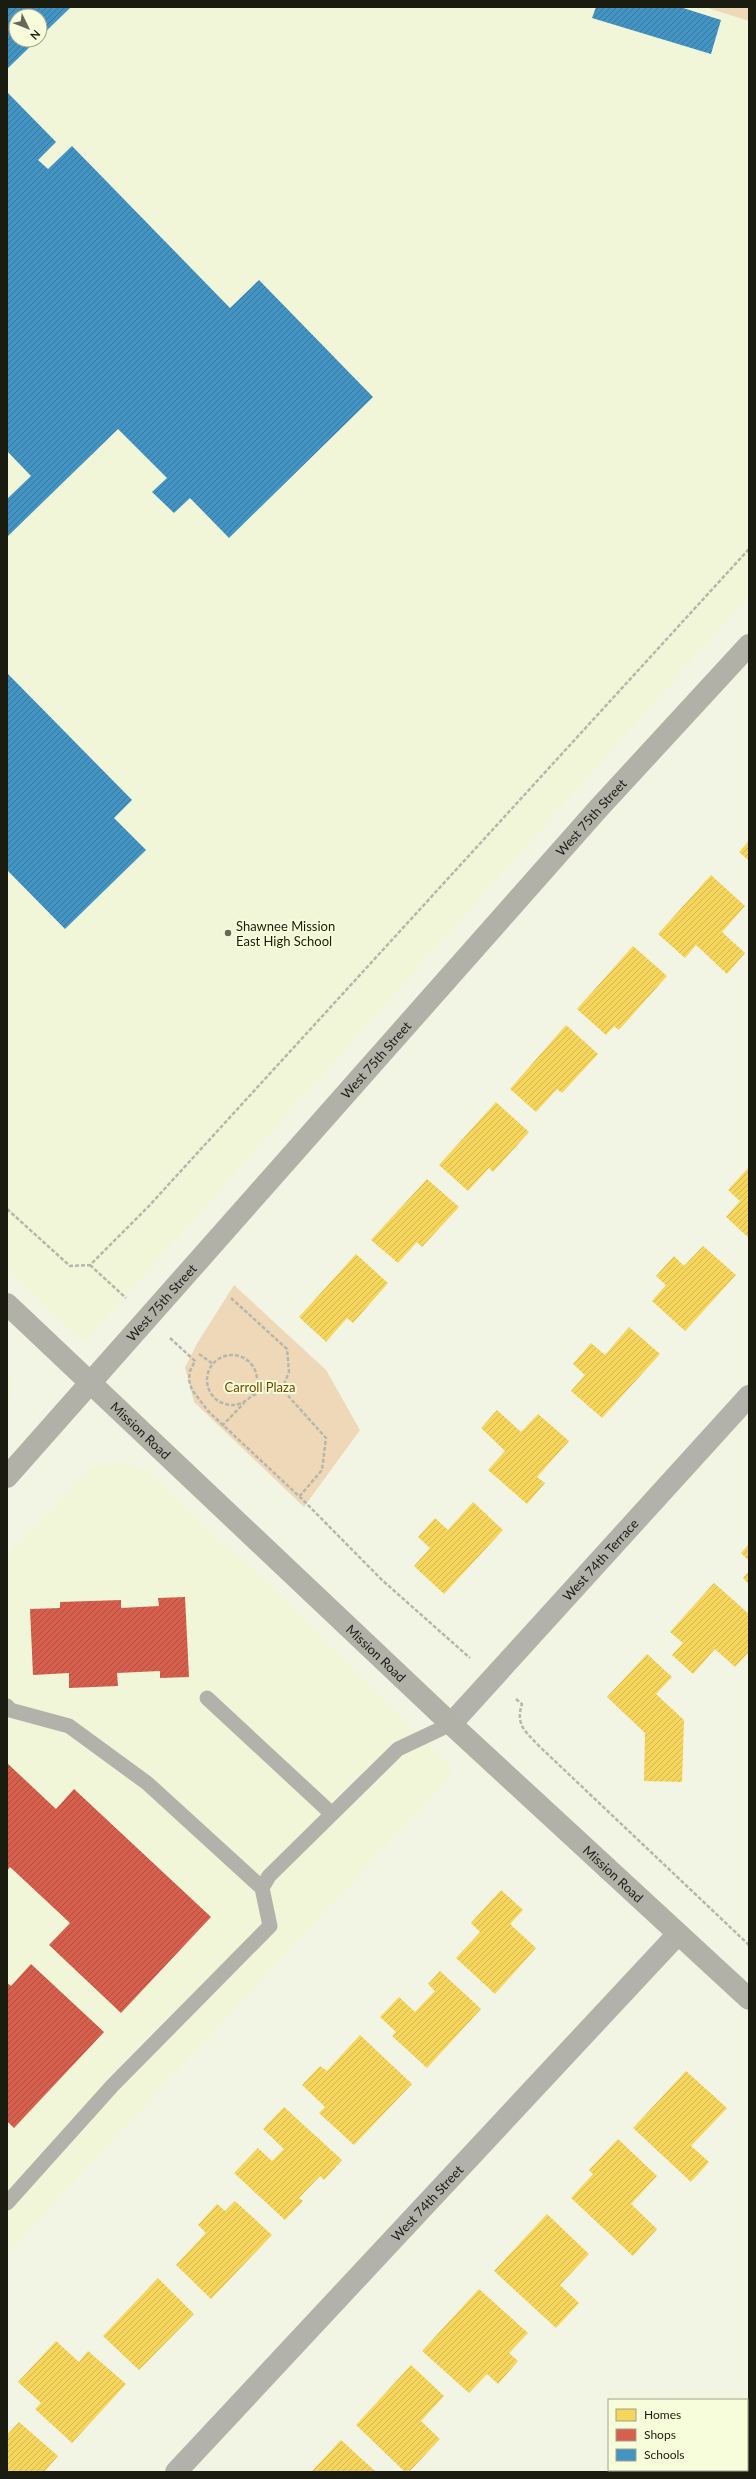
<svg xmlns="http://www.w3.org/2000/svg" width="756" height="2479" font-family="Lato,sans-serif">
<defs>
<pattern id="homes-hatch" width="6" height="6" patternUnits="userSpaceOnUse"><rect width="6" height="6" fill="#f6d55c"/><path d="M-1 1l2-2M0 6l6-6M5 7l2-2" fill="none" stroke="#d2b64f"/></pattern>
<pattern id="shops-hatch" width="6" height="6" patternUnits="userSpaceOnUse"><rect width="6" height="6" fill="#d6604d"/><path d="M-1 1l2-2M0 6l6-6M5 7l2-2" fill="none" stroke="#ad4e3f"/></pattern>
<pattern id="schools-hatch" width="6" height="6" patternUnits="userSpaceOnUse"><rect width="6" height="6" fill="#4393c3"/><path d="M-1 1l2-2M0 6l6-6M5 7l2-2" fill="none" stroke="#37779d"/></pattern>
</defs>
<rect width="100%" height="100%" fill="#f2f5e3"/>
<path fill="#f0f6d7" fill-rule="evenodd" d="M7,7H749V596L84,1343L7,1270ZM16,16H40V40H16Z
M7,1366L12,1383L11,1399L7,1412Z
M110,1463L136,1466L149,1473L277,1592L455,1772L7,2254V1553L83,1475L95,1467Z"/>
<path fill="#eed8b8" d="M705,7H749V21Z
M234,1285L326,1370L360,1430L304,1507L194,1402L185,1367L198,1342Z"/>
<path fill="url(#homes-hatch)" d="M749,841V861L739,852Z
M711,875L745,906L722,932L745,953L727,974L696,945L685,958L658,934Z
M633,946L667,976L619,1030L614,1026L606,1035L577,1009Z
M566,1025L598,1054L562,1093L557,1089L536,1112L510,1089Z
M496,1102L529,1132L493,1172L489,1168L468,1191L439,1165Z
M749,1167V1238L726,1217L740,1201L728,1190Z
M427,1179L459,1207L422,1247L417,1242L398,1263L371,1240Z
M703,1246L736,1275L685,1331L652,1301L666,1285L656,1276L674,1256L684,1266Z
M356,1254L388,1283L353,1323L347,1318L326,1342L299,1317Z
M629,1327L660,1354L602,1418L571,1391L585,1375L573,1364L591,1343L605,1355Z
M497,1410L521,1432L538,1414L569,1441L537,1477L545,1483L527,1504L488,1470L505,1451L481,1428Z
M473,1502L503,1530L444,1594L414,1566L430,1548L418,1537L435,1518L448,1530Z
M749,1544V1561L741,1553Z
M749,1571V1584L743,1578Z
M714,1583L749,1614V1652L735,1667L715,1649L693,1674L672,1655L683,1643L670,1632Z
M647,1654L672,1677L656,1694L684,1720L682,1782L644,1781L645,1733L607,1697Z
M501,1890L523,1910L510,1924L536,1948L495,1994L456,1958L480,1932L471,1923Z
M440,1971L481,2009L427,2068L392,2036L396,2032L380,2017L399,1997L415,2012L435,1991L428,1984Z
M360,2035L412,2084L354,2145L319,2113L325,2107L302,2085L320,2066L327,2071Z
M686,2071L727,2108L691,2146L709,2162L691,2182L633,2128Z
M284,2107L342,2160L324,2180L320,2176L299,2198L303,2201L285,2220L234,2173L258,2148L272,2161L284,2149L263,2129Z
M618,2139L657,2176L631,2204L657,2229L633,2256L571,2198L593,2174L589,2170Z
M235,2201L272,2235L211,2299L176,2265L206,2233L198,2225L217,2204L225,2211Z
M547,2214L589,2254L560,2285L579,2303L556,2328L494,2271Z
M158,2278L194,2314L139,2370L103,2336Z
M479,2289L528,2333L509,2353L518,2361L498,2384L487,2374L469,2393L422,2351Z
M56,2341L79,2362L88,2351L126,2384L72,2443L35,2409L41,2403L18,2382Z
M411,2365L444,2396L421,2421L440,2439L409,2472H405L356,2425Z
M19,2422L58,2456L44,2472H7V2435Z
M341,2440L376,2472H311Z"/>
<path fill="url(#shops-hatch)" d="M185,1597L189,1677L160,1678V1671L117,1673L118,1686L69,1688V1673L33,1675L30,1609L60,1608V1602L121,1600V1608L159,1606L158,1598Z
M7,1763L56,1809L74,1789L211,1917L121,2013L49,1945L70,1923L10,1867L7,1871Z
M31,1964L104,2032L14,2128L7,2121V1983L11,1986Z"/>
<path fill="url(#schools-hatch)" d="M7,7H71L40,37V16H16V40H37L7,69Z
M596,7H680L721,20L711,54L592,18Z
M7,92L56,142L38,160L48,169L72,146L230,308L259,280L373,397L229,538L190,498L174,513L152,492L167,478L118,429L7,537V499L31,476L7,451Z
M7,673L132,800L114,818L146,850L65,929L7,870Z"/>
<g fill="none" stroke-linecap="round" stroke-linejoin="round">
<path stroke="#b6b7ac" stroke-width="2.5" stroke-dasharray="4 2" stroke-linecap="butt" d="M7,1209L70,1266L90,1265L148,1207L749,549
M90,1265L126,1298
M231,1298L287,1349L289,1372L282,1389L326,1438L322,1470L299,1497
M170,1338L195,1361L190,1371L189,1380L192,1390L208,1411L302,1499L382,1580L470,1658
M199,1354L213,1364
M207 1380a25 25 0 1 1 50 0a25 25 0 1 1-50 0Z
M253,1396L263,1388L282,1389
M222,1426L244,1403
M516,1699L522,1704C515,1725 526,1732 539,1746L749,1945"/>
<path stroke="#b2b2aa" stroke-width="15" d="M207,1698L332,1814
M7,1706L10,1710L69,1726L147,1783L262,1888L269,1876L398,1749L451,1724
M7,2203L113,2085L270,1926L262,1888"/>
<g stroke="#b2b2aa" stroke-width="22">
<path id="s1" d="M451,1724L749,1396"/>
<path id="s2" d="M176,2472L678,1934"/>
</g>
<g stroke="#b1b1a7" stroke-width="22">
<path id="s3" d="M7,1304L451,1724L749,1999"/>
<path id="s4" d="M7,1477L597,810L749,645"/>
</g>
</g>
<circle fill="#66685a" stroke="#f7fddb" stroke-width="1.5" cx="228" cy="933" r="4"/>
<g text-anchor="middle" stroke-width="4" stroke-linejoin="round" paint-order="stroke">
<g font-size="13" fill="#1a1c10" stroke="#f7fddb">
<text dy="5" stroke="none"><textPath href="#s4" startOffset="881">West 75th Street</textPath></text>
<text dy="5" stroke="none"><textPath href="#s4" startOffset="557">West 75th Street</textPath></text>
<text dy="5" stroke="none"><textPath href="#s4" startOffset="233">West 75th Street</textPath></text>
<text dy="5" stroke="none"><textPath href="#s3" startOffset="184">Mission Road</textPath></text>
<text dy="5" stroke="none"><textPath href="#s1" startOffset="222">West 74th Terrace</textPath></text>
<text dy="5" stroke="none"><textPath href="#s3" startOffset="508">Mission Road</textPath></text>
<text dy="5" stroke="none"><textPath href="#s3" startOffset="832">Mission Road</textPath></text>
<text dy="5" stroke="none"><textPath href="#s2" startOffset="368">West 74th Street</textPath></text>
</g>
<g font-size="13" fill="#1a1c10" stroke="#f7fddb" text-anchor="start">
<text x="236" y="931">Shawnee Mission<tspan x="236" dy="15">East High School</tspan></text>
</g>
<g font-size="13" fill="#734600" stroke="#f7fddb">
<text x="260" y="1392">Carroll Plaza</text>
</g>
</g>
<rect width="756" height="2479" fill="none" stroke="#1a1c10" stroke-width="16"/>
<rect x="608" y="2399" width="140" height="72" fill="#f7fddb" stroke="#9fa38a"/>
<rect x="616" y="2409" width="20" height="12" fill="#f6d55c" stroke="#9fa38a"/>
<text x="644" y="2419" font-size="12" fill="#1a1c10">Homes</text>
<rect x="616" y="2429" width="20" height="12" fill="#d6604d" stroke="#9fa38a"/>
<text x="644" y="2439" font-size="12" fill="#1a1c10">Shops</text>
<rect x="616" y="2449" width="20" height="12" fill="#4393c3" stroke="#9fa38a"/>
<text x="644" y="2459" font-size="12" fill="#1a1c10">Schools</text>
<g transform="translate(28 28) rotate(133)"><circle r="19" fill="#f7fddb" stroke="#9fa38a"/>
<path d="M0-3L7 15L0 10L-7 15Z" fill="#66685a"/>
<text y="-6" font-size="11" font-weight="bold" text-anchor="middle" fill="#1a1c10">N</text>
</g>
</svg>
